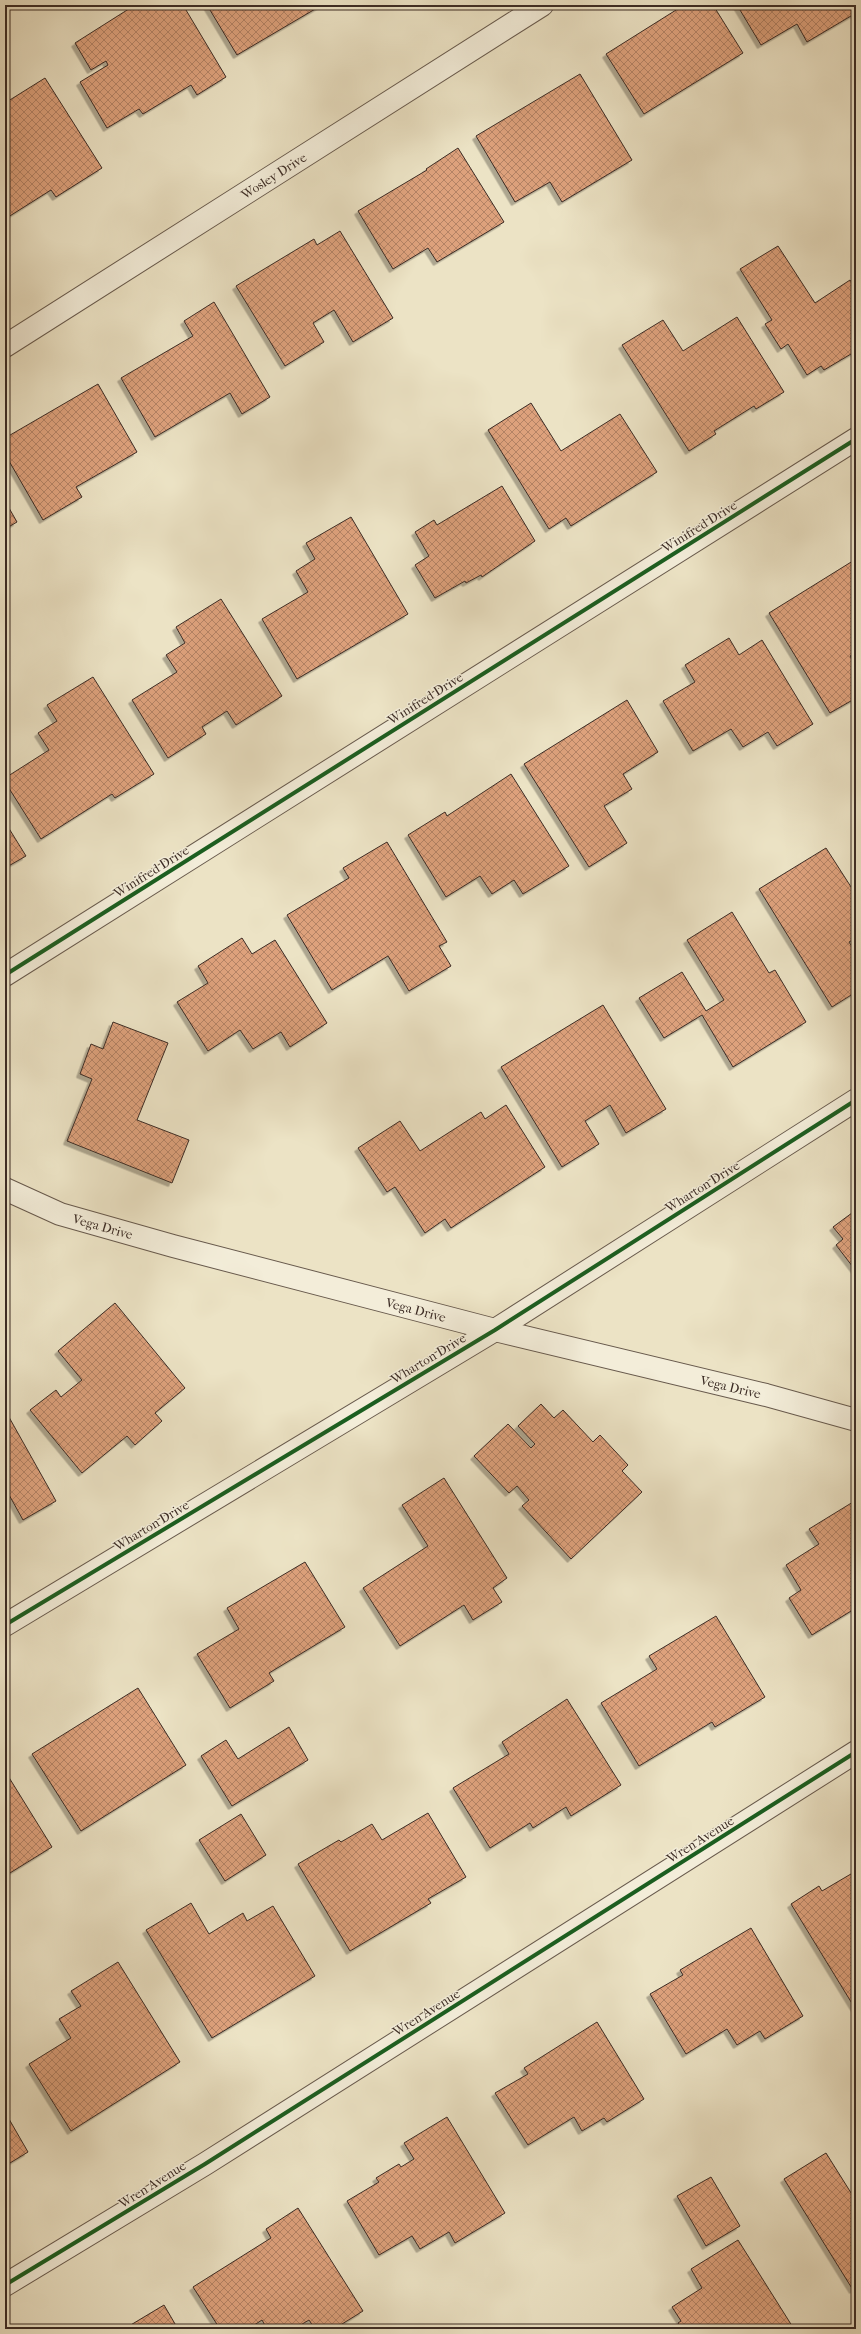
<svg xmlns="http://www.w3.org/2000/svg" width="861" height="2334" font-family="'IM FELL French Canon',serif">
<defs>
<pattern id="building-cross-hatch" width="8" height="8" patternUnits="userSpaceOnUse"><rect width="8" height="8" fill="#dda17b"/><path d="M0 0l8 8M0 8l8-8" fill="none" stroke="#b48365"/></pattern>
<filter id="shadow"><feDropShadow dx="-3.5" dy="3.5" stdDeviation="0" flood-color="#0004"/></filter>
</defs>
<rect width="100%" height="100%" fill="#ece3c5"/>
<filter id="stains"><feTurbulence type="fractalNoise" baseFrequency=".005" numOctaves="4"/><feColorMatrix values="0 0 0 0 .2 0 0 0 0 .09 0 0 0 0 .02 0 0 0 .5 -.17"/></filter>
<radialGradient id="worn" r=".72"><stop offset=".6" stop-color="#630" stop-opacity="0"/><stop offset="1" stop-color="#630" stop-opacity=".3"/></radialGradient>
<path fill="url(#building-cross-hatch)" stroke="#3c2c25" filter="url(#shadow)" d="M135,5H183L226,77L197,95L191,85L143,114L139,109L107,128L80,82L108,65L106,61L91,70L75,43Z
M207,5H322L237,55Z
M684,5H713L743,53L644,114L606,54Z
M737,5H856V13L807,42L797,24L761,45Z
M580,74L632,160L562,202L550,182L515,202L476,136Z
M45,78L102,168L56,197L51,190L5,219V103Z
M458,148L504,222L437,262L428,248L393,269L358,211L427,170L426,169Z
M340,231L393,318L353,342L334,310L313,323L324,342L285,366L236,286L314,239L317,245Z
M778,246L815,303L850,280L856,289V351L824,370L821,366L807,375L788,344L781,349L765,324L772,320L740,269Z
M214,302L270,397L242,414L230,393L155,437L121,378L193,336L184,321Z
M737,317L784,392L756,409L754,406L714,431L716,434L689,451L622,345L663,320L683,351Z
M98,384L137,452L76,487L82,497L43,520L5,454V438Z
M531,403L561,451L620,414L657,472L571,526L566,518L549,529L488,430Z
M502,486L535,541L482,577L481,575L466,583L465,581L435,598L415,565L429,556L415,532L434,520L437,525Z
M5,501L17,522L5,529Z
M351,517L408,614L297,679L262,619L308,592L296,571L315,559L306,543Z
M856,559V653L850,656L856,666V698L830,713L769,613Z
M221,599L282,696L236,725L227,711L202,727L206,734L168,758L132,700L177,672L166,655L185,643L176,627Z
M729,638L739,655L762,640L813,724L777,746L768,732L743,747L731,729L693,751L663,701L695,682L685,665Z
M93,677L154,774L115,798L112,794L41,839L5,782V778L49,750L38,733L57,721L47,705Z
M627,700L658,752L623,774L632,789L604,806L627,843L589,867L524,764Z
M511,774L569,866L523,894L514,880L492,894L480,876L446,897L408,835L445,812L447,816Z
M5,822L26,856L5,868Z
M387,842L447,942L439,946L451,966L409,991L388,956L332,990L287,915L349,878L343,868Z
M826,848L853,890L856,888V938L849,942L856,953V992L832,1007L759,889Z
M732,912L769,973L775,970L806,1022L733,1067L702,1015L664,1038L639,998L682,972L706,1011L724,1000L687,940Z
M242,938L252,954L275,940L327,1023L290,1047L281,1032L253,1049L240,1030L208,1051L177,1002L208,983L198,966Z
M603,1005L666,1109L626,1133L610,1105L585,1121L599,1144L562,1167L501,1067Z
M113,1022L168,1043L137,1120L189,1140L172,1183L67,1141L92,1079L80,1074L91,1044L103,1049Z
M506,1105L545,1167L451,1228L445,1219L425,1233L395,1187L387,1192L358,1148L400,1121L420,1151L481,1112L485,1119Z
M856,1210V1271L836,1245L843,1239L833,1227Z
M115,1303L185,1388L155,1413L162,1421L135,1445L127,1436L82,1473L30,1410L56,1390L61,1397L82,1380L58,1351Z
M541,1404L554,1418L563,1410L593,1442L600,1435L628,1465L622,1471L642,1492L571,1559L522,1506L529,1500L517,1486L509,1493L474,1456L508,1424L531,1448L535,1444L518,1426Z
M5,1410L56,1501L23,1520L8,1493L5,1495Z
M444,1478L507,1578L493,1588L502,1602L473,1620L464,1605L400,1646L363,1588L428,1546L402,1505Z
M853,1502L856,1507V1608L812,1635L789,1598L801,1590L786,1565L819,1544L809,1529Z
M305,1562L345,1627L269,1673L274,1681L230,1708L197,1654L239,1629L227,1608Z
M716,1616L765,1697L715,1727L712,1722L639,1766L601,1703L657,1669L649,1656Z
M138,1688L186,1765L81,1831L32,1754Z
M567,1699L621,1785L571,1816L566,1807L533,1828L530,1823L490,1848L453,1788L509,1754L502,1742Z
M289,1727L308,1760L232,1806L201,1756L226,1740L238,1759Z
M5,1771L52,1847L5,1876Z
M428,1813L466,1877L428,1899L431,1903L350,1951L298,1864L339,1840L341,1842L372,1824L382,1840Z
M241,1814L266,1855L225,1881L199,1840Z
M856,1871V2010L791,1904L819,1886L822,1891Z
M191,1903L209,1934L243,1913L247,1921L273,1906L315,1976L212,2038L146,1930Z
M751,1928L803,2016L765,2039L760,2031L737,2045L727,2029L686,2054L650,1994L683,1975L680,1970Z
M118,1962L180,2062L71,2131L29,2064L71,2038L59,2019L81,2006L71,1991Z
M597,2022L644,2099L607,2122L604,2118L582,2131L574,2117L528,2145L495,2093L528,2074L524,2068Z
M5,2112L28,2152L5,2166Z
M447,2117L505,2213L455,2243L449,2232L420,2249L412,2236L379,2255L347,2201L379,2182L376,2178L399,2164L401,2167L414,2159L404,2143Z
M826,2153L853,2196L856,2195V2288L853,2290L784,2179Z
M711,2177L740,2226L706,2246L677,2196Z
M298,2208L363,2311L334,2329H315L309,2320L294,2329H267L262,2320L248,2329H220L193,2287L271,2238L266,2229Z
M738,2240L794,2329H682L678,2323L681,2321L672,2307L702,2288L691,2269Z
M164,2305L178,2329H124Z"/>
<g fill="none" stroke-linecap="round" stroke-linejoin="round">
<defs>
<g id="minor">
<path id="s1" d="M5,346L542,5"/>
<path d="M5,975L856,439"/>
<path id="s2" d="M5,1189L60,1214L173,1246L495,1330L766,1395L856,1420"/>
<path d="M5,1625L495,1330L856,1100"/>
<path d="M5,2285L205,2164L856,1752"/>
</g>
</defs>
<use href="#minor" stroke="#685a4d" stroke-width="24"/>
<use href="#minor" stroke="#f3edd9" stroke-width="22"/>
<defs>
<path id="cycleway" d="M5,975L856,439
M5,1625L495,1330L856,1100
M5,2285L205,2164L856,1752"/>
</defs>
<use href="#cycleway" stroke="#f3edd9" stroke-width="6"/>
<use href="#cycleway" stroke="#1b5e20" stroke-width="4"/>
</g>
<g text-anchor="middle" stroke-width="3" stroke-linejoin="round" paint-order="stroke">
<g font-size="13" fill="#3c2c25" stroke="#f3edd9">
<text dy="5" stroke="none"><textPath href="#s1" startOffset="318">Wosley Drive</textPath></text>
<text transform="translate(699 526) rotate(-32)" y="5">Winifred Drive</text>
<text transform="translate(425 698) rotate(-32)" y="5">Winifred Drive</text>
<text transform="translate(151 871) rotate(-32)" y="5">Winifred Drive</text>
<text transform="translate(702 1186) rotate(-32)" y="5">Wharton Drive</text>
<text dy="5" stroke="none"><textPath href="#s2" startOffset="105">Vega Drive</textPath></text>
<text dy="5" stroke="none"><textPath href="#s2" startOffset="429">Vega Drive</textPath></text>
<text transform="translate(428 1358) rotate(-31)" y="5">Wharton Drive</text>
<text dy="5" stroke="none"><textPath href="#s2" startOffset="753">Vega Drive</textPath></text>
<text transform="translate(151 1525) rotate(-31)" y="5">Wharton Drive</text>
<text transform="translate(700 1839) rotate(-32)" y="5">Wren Avenue</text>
<text transform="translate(426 2012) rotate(-32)" y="5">Wren Avenue</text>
<text transform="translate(152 2184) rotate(-32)" y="5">Wren Avenue</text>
</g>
</g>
<rect width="861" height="2334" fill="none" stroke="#ece3c5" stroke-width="20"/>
<rect x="6" y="6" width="849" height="2322" fill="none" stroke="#3c2c25" stroke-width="2"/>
<rect x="10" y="10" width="841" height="2314" fill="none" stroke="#3c2c25"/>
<rect width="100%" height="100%" filter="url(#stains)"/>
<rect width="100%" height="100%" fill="url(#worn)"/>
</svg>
